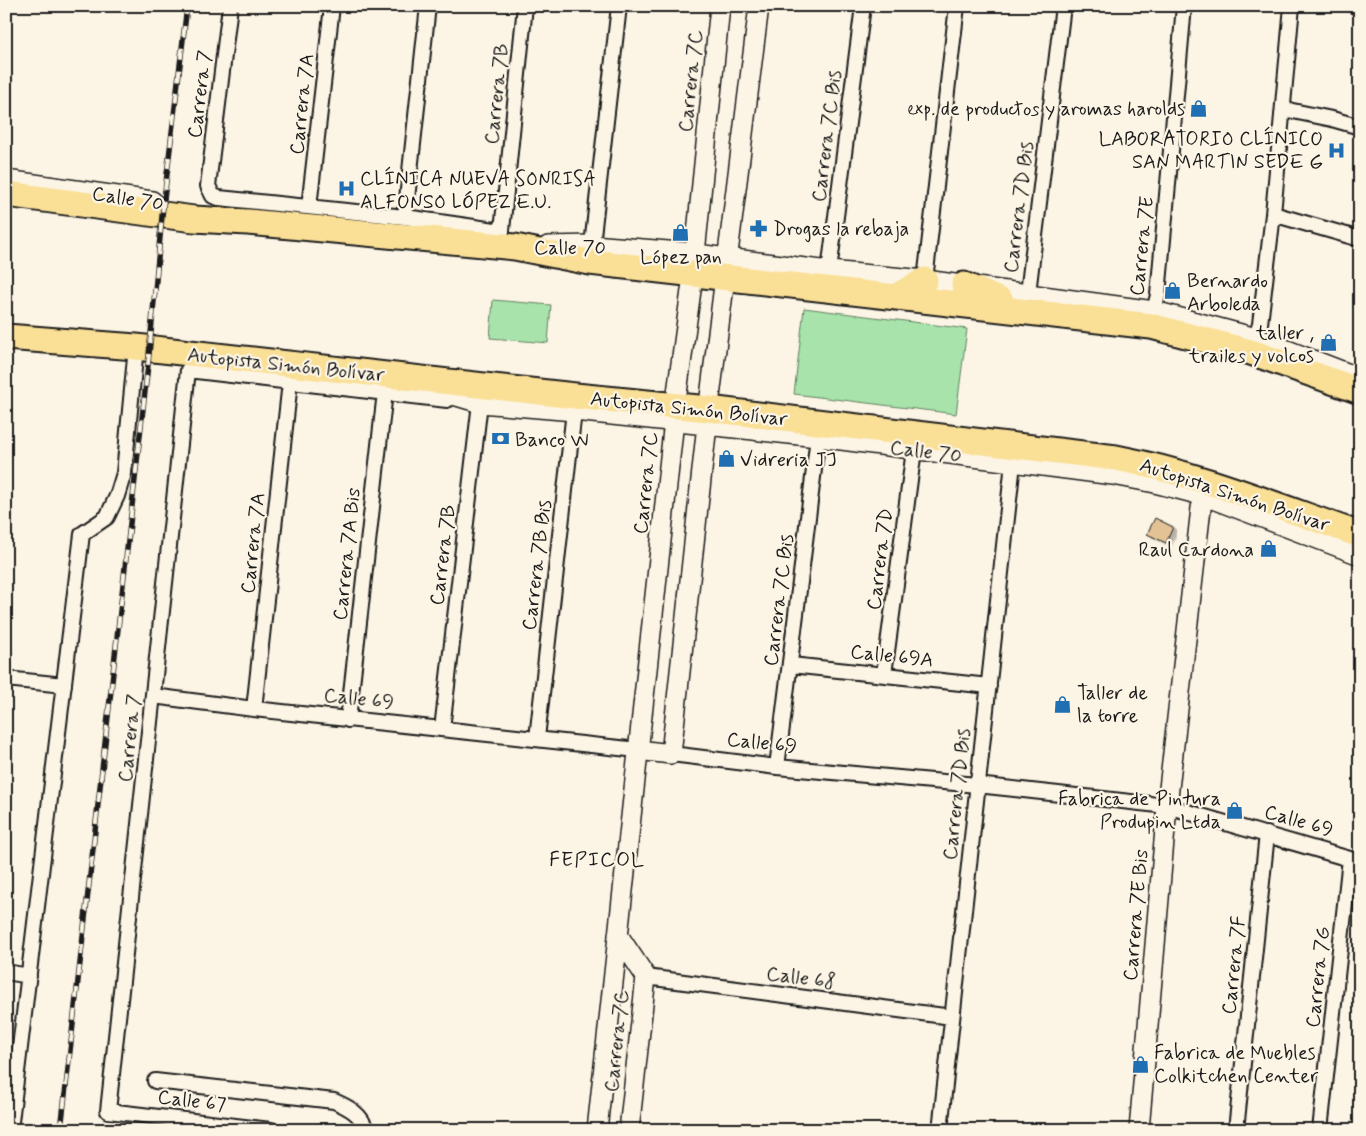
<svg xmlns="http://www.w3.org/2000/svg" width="1366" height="1136" font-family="Mynerve,sans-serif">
<defs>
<filter id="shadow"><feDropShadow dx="5" dy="3" stdDeviation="1" flood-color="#0004"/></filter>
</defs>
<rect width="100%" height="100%" fill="#fcf5e5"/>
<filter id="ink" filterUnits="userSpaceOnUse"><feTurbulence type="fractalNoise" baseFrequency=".02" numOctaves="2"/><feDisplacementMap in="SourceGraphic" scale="10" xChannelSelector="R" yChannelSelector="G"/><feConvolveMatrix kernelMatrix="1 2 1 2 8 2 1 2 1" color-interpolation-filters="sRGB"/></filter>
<g filter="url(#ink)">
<path fill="#a7e3aa" stroke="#628063" d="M493,300L551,305L548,343L490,338Z
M804,308L967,329L956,414L794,394Z"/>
<path fill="#e3c295" stroke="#1c1c1c" filter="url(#shadow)" d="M1155,518L1173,527L1166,543L1147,534Z"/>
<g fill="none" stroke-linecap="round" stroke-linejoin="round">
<defs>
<path id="street" d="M230,6L208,186L213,196L219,198L405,217L502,231
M1355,6L1360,7
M1283,109L1332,119L1360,127
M309,207L332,6
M1273,214L1360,239
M405,217L428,6
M501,240L525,6
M592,245L619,6
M829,271L863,6
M925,280L957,6
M1028,293L1063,6
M1154,311L1158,295L1184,6
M1256,338L1260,324L1273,214L1292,6
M791,665L989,686
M884,674L914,450
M6,679L64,685
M153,696L254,709L638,750
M254,709L290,382
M348,720L385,392
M442,729L481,394
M537,738L575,402
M671,754L777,767L977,785L1167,806L1360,862
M777,767L818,437
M6,972L29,976
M646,977L952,1017
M155,1081L334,1101C348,1107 362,1114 366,1130
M10,1130L82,534L107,517L117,496L124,473L136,347
M271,1130L108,1111L188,370L447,400
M940,1130L1013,463
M1236,1130L1267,834
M1320,1130L1350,859"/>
<path id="secondary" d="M6,180L152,201
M548,246L592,245L681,252L829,271L925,280L1154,311L1256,338L1360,378
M426,387L480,403L574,411L818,437L1113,475L1155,483L1205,496L1360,555
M638,750L671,754L710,397L759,6
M618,935L646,977L629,1130
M597,1130L677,393L692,283L720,6
M1139,1130L1167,806L1201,508L1205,496"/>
<path id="highway" d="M6,194L194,219L248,222L515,247L590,262L1151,326L1251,352L1360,391
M964,285L1001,301
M895,297L925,280
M6,337L136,347L575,396L709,409L1116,458C1200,474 1279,507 1360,535"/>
</defs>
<use href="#street" stroke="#1c1c1c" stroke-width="18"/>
<use href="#secondary" stroke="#1c1c1c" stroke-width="22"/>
<use href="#highway" stroke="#1c1c1c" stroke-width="29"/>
<use href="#street" stroke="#fcf5e5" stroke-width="14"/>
<use href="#secondary" stroke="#fcf5e5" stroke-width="19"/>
<use href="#highway" stroke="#fadf96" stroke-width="25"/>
<defs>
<path id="rail" d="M61,1130L148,365L162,216L187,6"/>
</defs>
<use href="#rail" stroke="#1c1c1c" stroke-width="5.5"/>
<use href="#rail" stroke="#fcf5e5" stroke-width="4" stroke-dasharray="11" stroke-linecap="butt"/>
</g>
</g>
<defs>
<symbol id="shop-bare" viewBox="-9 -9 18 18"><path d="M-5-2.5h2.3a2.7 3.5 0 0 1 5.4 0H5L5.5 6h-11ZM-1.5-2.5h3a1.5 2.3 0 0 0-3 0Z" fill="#1f6fb2" stroke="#fcf5e5" stroke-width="2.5" paint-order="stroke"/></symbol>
<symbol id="hospital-bare" viewBox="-9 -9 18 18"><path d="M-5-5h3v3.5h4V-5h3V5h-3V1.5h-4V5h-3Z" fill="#1f6fb2" stroke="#fcf5e5" stroke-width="2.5" paint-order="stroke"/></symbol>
<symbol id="pharmacy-bare" viewBox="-9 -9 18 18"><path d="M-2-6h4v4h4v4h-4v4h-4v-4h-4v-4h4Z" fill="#1f6fb2" stroke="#fcf5e5" stroke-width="2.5" paint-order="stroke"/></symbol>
<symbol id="bank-bare" viewBox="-9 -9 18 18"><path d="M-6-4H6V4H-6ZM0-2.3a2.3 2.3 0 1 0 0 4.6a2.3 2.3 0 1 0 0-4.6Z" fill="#1f6fb2" stroke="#fcf5e5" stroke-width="2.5" paint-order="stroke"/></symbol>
</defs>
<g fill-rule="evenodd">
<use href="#shop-bare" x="1186" y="96" width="25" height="25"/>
<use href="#hospital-bare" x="1324" y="138" width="25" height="25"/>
<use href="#hospital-bare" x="334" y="176" width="25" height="25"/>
<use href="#pharmacy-bare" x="746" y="216" width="25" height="25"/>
<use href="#shop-bare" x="668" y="220" width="25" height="25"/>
<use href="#shop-bare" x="1160" y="278" width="25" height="25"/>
<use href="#shop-bare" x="1316" y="330" width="25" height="25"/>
<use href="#bank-bare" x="488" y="426" width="25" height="25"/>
<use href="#shop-bare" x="714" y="446" width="25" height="25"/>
<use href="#shop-bare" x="1256" y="536" width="25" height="25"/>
<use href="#shop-bare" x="1050" y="692" width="25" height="25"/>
<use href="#shop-bare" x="1222" y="798" width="25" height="25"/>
<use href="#shop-bare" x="1128" y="1052" width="25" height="25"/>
</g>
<g text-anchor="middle" stroke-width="4.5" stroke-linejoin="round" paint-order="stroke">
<g font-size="20" fill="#1c1c1c" stroke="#fcf5e5">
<text transform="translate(690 81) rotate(-84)" y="7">Carrera 7C</text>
<text transform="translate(199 94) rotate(-83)" y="7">Carrera 7</text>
<text transform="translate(496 94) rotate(-84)" y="7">Carrera 7B</text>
<text transform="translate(301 104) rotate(-84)" y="7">Carrera 7A</text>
<text transform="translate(826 136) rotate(-83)" y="7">Carrera 7C Bis</text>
<text transform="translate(128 198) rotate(9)" y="7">Calle 70</text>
<text transform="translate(1018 207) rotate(-83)" y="7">Carrera 7D Bis</text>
<text transform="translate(1141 246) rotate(-84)" y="7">Carrera 7E</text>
<text x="570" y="254">Calle 70</text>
<text transform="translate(286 364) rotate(6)" y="7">Autopista Simón Bolívar</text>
<text transform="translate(689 408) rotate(6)" y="7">Autopista Simón Bolívar</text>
<text transform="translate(926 451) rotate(7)" y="7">Calle 70</text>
<text transform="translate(645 483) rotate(-84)" y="7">Carrera 7C</text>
<text transform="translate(1235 494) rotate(18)" y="7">Autopista Simón Bolívar</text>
<text transform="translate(252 543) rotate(-84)" y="7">Carrera 7A</text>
<text transform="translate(346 554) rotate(-84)" y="7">Carrera 7A Bis</text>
<text transform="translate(442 555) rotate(-83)" y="7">Carrera 7B</text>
<text transform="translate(879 559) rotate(-83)" y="7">Carrera 7D</text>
<text transform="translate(536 565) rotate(-83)" y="7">Carrera 7B Bis</text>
<text transform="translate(778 600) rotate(-83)" y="7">Carrera 7C Bis</text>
<text transform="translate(892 655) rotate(6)" y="7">Calle 69A</text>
<text transform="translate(359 698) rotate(6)" y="7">Calle 69</text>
<text transform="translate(129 738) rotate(-84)" y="7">Carrera 7</text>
<text transform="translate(762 742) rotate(6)" y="7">Calle 69</text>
<text transform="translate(956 794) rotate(-84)" y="7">Carrera 7D Bis</text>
<text transform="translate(1299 820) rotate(16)" y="7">Calle 69</text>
<text transform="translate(1135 915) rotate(-85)" y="7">Carrera 7E Bis</text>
<text transform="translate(1233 965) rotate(-84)" y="7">Carrera 7F</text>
<text transform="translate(801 977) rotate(7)" y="7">Calle 68</text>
<text transform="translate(1317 977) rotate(-84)" y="7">Carrera 7G</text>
<text transform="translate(616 1041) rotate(-84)" y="7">Carrera 7C</text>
<text transform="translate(192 1100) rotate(7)" y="7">Calle 67</text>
</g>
<g font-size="20" fill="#1c1c1c" stroke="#fcf5e5" text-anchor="start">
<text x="1185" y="115" text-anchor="end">exp. de productos y aromas harolds</text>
<text x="1323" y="145" text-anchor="end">LABORATORIO CLÍNICO<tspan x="1323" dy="23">SAN MARTIN SEDE G</tspan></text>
<text x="360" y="185">CLÍNICA NUEVA SONRISA<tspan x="360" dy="23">ALFONSO LÓPEZ E.U.</tspan></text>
<text x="773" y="235">Drogas la rebaja</text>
<text x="681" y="263" text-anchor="middle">López pan</text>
<text x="1187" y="287">Bernardo<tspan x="1187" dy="23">Arboleda</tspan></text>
<text x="1314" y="339" text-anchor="end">taller ,<tspan x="1314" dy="23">trailes y volcos</tspan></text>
<text x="515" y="446">Banco W</text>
<text x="740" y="466">Vidreria JJ</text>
<text x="1254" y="556" text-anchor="end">Raul Cardona</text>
<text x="1077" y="699">Taller de<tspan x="1077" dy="23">la torre</tspan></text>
<text x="1221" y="805" text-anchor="end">Fabrica de Pintura<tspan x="1221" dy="23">Produpin Ltda</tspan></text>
<text x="1154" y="1059">Fabrica de Muebles<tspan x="1154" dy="23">Colkitchen Center</tspan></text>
</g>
<g font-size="21" letter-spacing="1" fill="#1c1c1c" stroke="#fcf5e5">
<text x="597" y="866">FEPICOL</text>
</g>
</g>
<rect width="1366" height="1136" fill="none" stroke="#fcf5e5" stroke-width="25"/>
<rect x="12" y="12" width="1341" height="1111" fill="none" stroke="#1c1c1c" stroke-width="2" filter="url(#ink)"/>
</svg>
